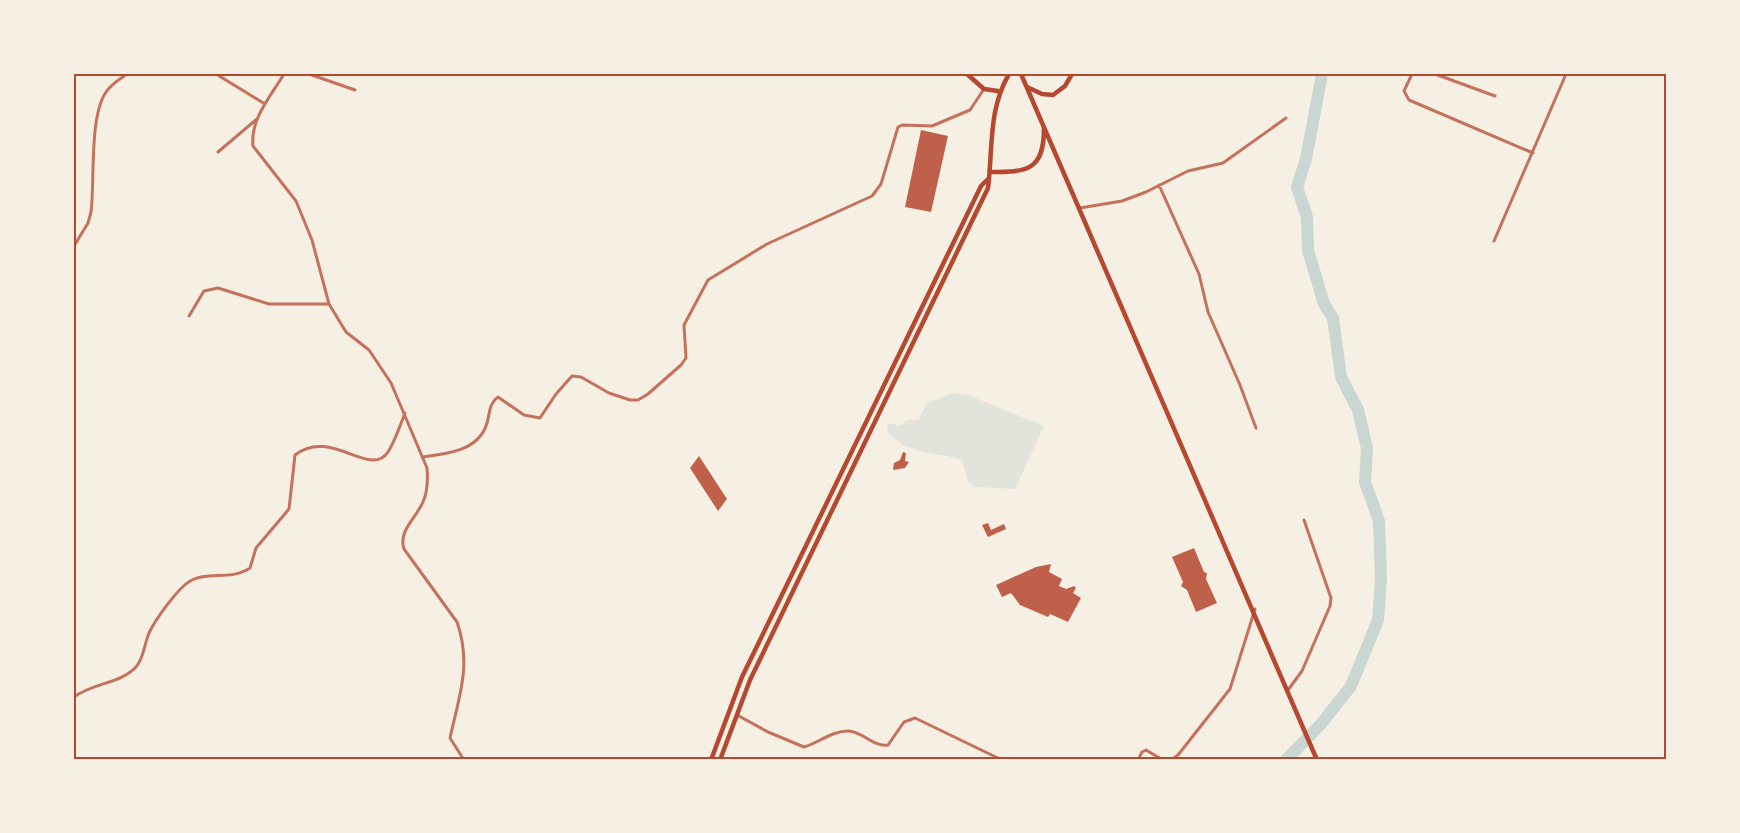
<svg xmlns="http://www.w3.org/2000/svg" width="1740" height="833" font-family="'Archivo Narrow',sans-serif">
<rect width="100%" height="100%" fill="#f6efe4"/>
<path fill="#e2e4dc" d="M952,393L968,395L1044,426L1015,489L974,487L968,481L962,460C937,452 901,454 886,429L889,423L900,426L907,420H918L927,403Z"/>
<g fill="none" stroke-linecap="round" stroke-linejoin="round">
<path stroke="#c9d6d2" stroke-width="12" d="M1286,760L1321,724L1351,686L1378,620L1381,579L1379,521L1365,482L1367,448L1358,410L1341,377L1333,318L1324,304L1308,250L1307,217L1297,187L1306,159L1322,74"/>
</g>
<path fill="#bf614a" d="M921,130L948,136L931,212L905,207Z
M903,452L906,453L905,461L909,462L905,468L893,470L894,463L900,460Z
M699,456L727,499L718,511L690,468Z
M988,523L991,530L1004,524L1006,529L988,537L982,525Z
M1194,548L1204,572L1207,573L1206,579L1217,603L1196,612L1187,590L1181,586L1183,582L1172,557Z
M1051,564L1049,572L1062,579L1059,586L1066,589L1074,586L1076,588L1073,593L1081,598L1068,622L1050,614L1048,617L1020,605L1011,593L1002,597L996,585L1036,567Z"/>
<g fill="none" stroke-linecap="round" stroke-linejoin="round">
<path stroke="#c5725c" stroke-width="3" d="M216,74L265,104
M284,74C271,96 250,119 253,146L296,201L312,240L329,304L346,332L369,350L391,383L427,468C428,480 428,491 423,502C416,518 398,531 404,549L457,622C472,665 459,696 450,738L464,760
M309,74L355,90
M1412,74L1404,91L1409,100L1533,153
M1435,74L1495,96
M218,152L258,118
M1159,185L1199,274L1208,312L1240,385L1256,428
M1080,208L1122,201L1146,192L1188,171L1223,163L1286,118
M1494,241L1566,74
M74,246L88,223L91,212C95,181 89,117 106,92C111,84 120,79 127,74
M189,316L204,291L218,288L269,304H329
M422,457C447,454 479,451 487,423C490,413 489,403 498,397L524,415L540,418L556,394L572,376L581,377L609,393L630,400H638L648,394L681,365L686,358L684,325L708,280L767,244L872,196L881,184L898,127L902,125L932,126L970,110L984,89
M1288,690L1302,671L1330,606L1331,598L1304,520
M74,697C92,683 120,684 136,667C144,658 144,645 149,633C155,620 179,586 192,580C210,571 230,581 250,568L256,548L289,509L295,455C331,427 370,479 388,452C395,441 400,426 405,413
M737,715L768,732L804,747C818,743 834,730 849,731C863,732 873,747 888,745L904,722L915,718L1002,760
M1138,760L1142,752L1146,750L1163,760
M1171,760L1178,755L1230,689L1255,609"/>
<path stroke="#b5482f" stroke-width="4.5" d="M967,74L984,89L998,91
M1021,74L1317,760
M1027,87L1042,94L1053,95L1065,86L1072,74
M990,172C1027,172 1044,171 1044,128
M711,760L742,677L981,186L989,178
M720,760L750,680L988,188C993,148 988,110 1009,74"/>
</g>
<rect width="1740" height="833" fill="none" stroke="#f6efe4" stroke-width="150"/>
<rect x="75" y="75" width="1590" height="683" fill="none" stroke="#b5482f" stroke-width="2"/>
</svg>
